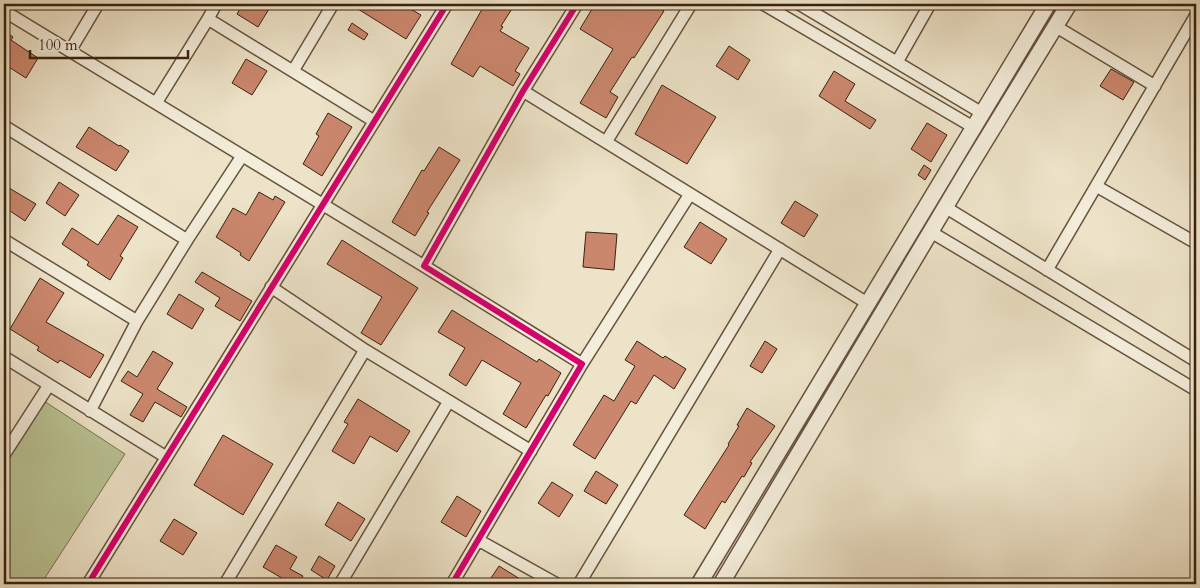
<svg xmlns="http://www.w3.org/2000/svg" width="1200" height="588" font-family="Cardo,serif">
<rect width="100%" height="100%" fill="#ede3c8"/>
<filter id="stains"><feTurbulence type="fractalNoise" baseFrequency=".004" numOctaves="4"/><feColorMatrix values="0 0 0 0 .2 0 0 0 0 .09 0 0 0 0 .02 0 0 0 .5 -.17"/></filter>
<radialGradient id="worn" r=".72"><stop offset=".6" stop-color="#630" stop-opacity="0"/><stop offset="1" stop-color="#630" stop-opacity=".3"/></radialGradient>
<path fill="#bac394" stroke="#7a7250" d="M44,401L125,454L41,584H8L4,581V465Z"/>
<path fill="#cb876e" stroke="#3a220d" d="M243,4H272L258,27L237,14Z
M350,4H402L421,15L406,39Z
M485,4H515L501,26L503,27L500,31L529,48L515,71L520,74L513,86L480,66L473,77L451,64Z
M595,4H653L664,11L634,58L632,57L610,92L618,97L606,118L580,103L613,49L580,29Z
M352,23L368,34L364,40L348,30Z
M4,31L13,37L11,40L38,58L26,78L4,64Z
M729,46L750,60L738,80L716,66Z
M246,59L267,71L252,95L232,83Z
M1111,69L1134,82L1123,100L1100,86Z
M834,71L855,84L845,101L876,120L870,129L819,96Z
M662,85L716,117L687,164L635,134Z
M328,113L352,127L322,176L303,164L319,136L316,134Z
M927,123L947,135L931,162L911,149Z
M89,127L119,146L120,145L129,151L116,171L76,147Z
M439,147L460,160L427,212L429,213L415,236L392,222L422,170L424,171Z
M924,165L931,170L925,180L918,175Z
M59,182L79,195L65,216L46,203Z
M4,185L36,204L25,221L4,207Z
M259,192L273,200L275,196L285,202L249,261L240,255L241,253L216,237L233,208L246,215Z
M795,201L818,215L804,237L781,223Z
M118,215L138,227L120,256L123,258L110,280L87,265L89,262L62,244L72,228L98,245Z
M700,222L727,239L711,264L684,247Z
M586,232L617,234L614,270L583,267Z
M342,240L418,288L381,345L361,333L382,297L327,264Z
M202,272L252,301L240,321L215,306L220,298L195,282Z
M40,278L64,293L46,322L104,355L90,378L60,360L58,363L37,350L39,347L10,329Z
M179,294L204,309L192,329L167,314Z
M452,310L537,362L539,359L561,373L548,396L546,395L526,428L503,414L521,383L482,360L466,386L449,375L465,348L438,332Z
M637,341L663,358L665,356L686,369L674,389L654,375L636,404L631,401L595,459L573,445L604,395L614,401L635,366L625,360Z
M765,341L777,349L762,373L750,366Z
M153,351L173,363L157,389L187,407L181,417L155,402L143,422L130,415L143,394L121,381L128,371L137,377Z
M358,399L410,431L397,452L370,436L354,464L332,451L348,424L344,422Z
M747,408L775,426L750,462L752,463L744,477L742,476L725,503L722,501L705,529L684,515L729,445L728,444L739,426L737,425Z
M223,435L273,464L243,515L194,485Z
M596,471L618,485L606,504L584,491Z
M552,482L573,495L559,517L538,503Z
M457,496L481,511L466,537L441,522Z
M338,502L365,519L351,541L325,525Z
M174,519L197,533L183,555L160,541Z
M276,545L297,557L290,569L303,576L298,584H292L263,567Z
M319,556L335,566L327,580L311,570Z
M499,566L528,584H487Z"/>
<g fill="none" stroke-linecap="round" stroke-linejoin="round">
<defs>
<path id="minor" d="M216,4L208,19L374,121
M763,4L973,127
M799,4L982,113
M4,11L424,266
M1055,26L1155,86
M70,51L98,4
M897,62L930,4
M293,71L333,4
M523,91L867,303
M156,103L208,19
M4,126L187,240L137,321L90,411
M606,142L691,4
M1096,186L1196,243
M945,207L1196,361
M931,232L1196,390
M4,240L137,321
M187,240L242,156
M1047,270L1196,15
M365,350L531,451
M4,357L166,457
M582,364L690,194
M4,455L49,385
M478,540L557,584
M88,584L447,4
M225,584L365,350L271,287
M340,584L449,401
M452,584L582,364L424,266L523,91L577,4
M579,584L780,249"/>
<path id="tertiary" d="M699,584L1048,4
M721,584L965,174L1069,4"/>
</defs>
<use href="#minor" stroke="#67523c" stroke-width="14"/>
<use href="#tertiary" stroke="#67523c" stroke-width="18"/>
<use href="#minor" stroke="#f3eddb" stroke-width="11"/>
<use href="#tertiary" stroke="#f3eddb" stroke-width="15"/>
<defs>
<path id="cycleway" d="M88,584L447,4
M452,584L582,364L424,266L523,91L577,4"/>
</defs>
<use href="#cycleway" stroke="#f3eddb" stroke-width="9"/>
<use href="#cycleway" stroke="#d6006c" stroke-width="6"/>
</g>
<rect width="1200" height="588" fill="none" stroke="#ede3c8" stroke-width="20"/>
<rect x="5" y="5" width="1190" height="578" fill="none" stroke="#3a220d" stroke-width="2.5"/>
<rect x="10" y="10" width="1180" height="568" fill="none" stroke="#3a220d"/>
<path d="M30 50v8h158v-8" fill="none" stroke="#3a220d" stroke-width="2.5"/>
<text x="38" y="50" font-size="15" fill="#3a220d" stroke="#f3eddb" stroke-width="4" paint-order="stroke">100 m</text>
<rect width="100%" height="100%" filter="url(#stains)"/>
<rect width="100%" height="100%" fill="url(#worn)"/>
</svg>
